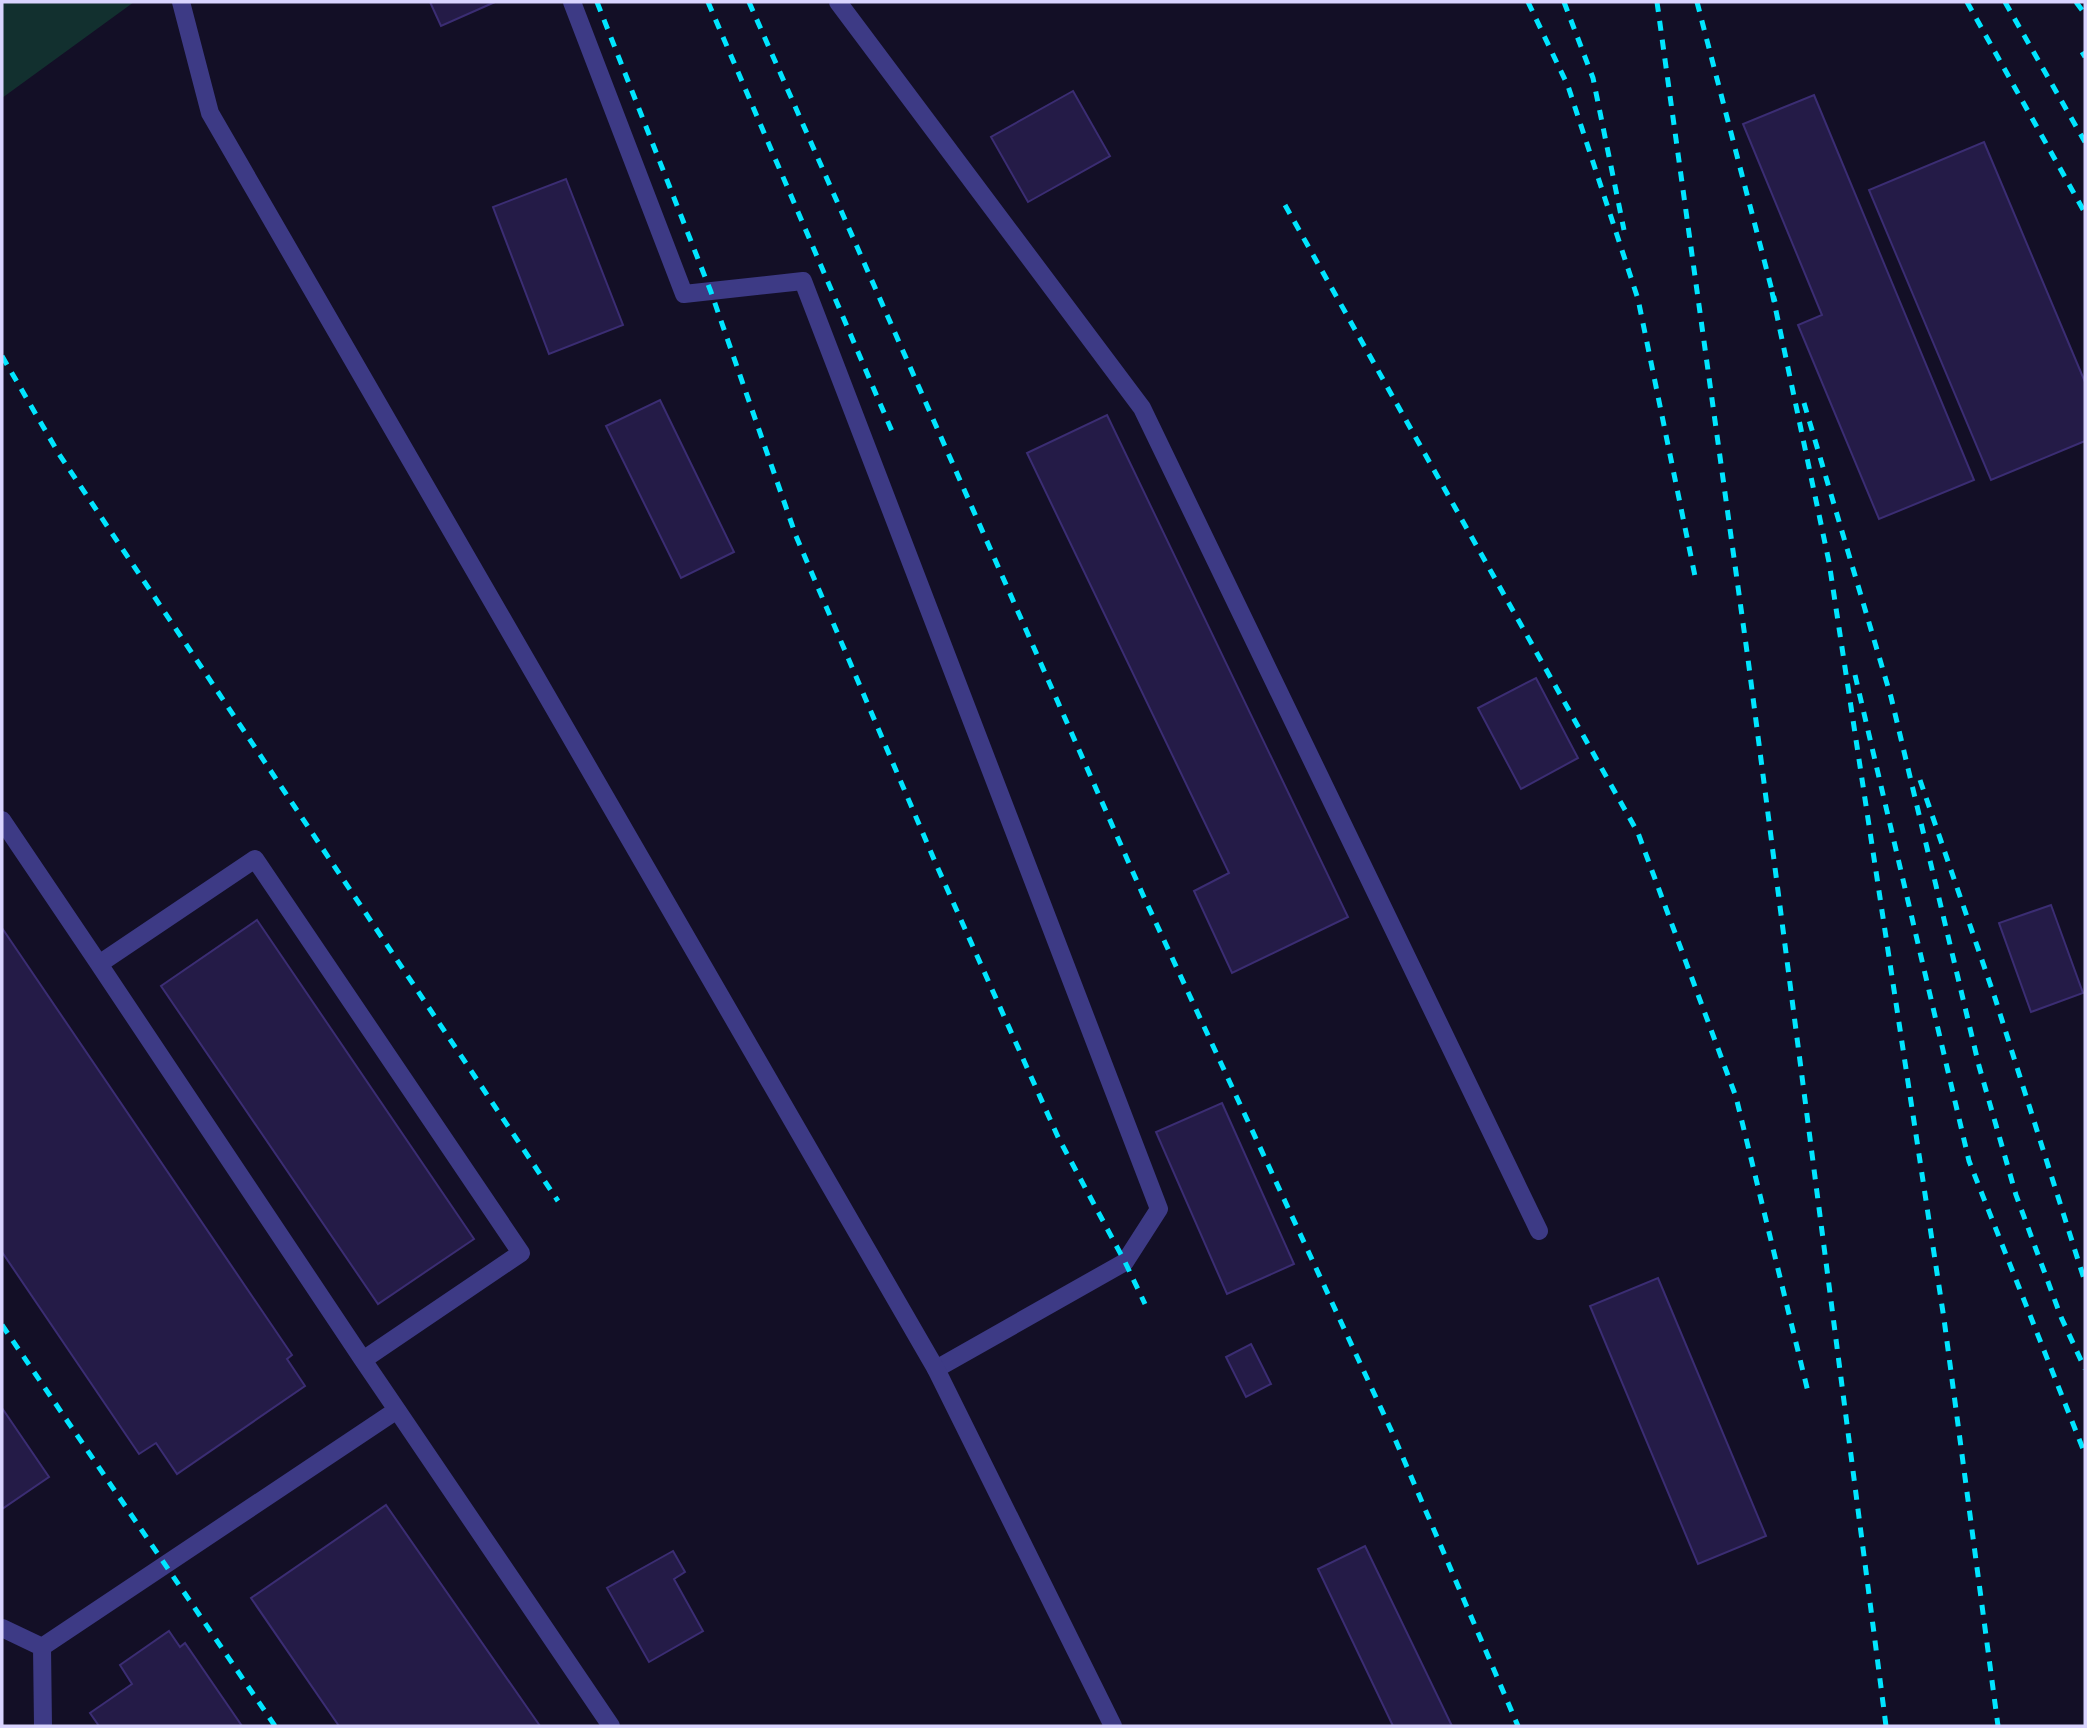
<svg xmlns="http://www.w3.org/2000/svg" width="2087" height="1728" font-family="'IBM Plex Sans',sans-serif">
<rect width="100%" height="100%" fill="#130f26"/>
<path fill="#12302f" d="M2,2H134L2,98Z"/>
<path fill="#241b47" stroke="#3b2d73" stroke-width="2" d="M430,2H495L441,26Z
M1073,91L1110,156L1028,202L991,137Z
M1814,95L1974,480L1879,519L1798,325L1822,315L1743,124Z
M1984,142L2085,382V441L1991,480L1869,190Z
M566,179L623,325L549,354L493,207Z
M660,400L734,552L681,578L606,426Z
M1107,415L1348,917L1232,973L1194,891L1229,873L1027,453Z
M1536,678L1578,758L1521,789L1478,708Z
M2051,905L2083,993L2031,1012L1999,923Z
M257,920L474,1239L378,1304L161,986Z
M2,928L292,1355L287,1359L305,1386L177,1474L156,1443L139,1454L2,1252Z
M1222,1103L1294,1264L1227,1294L1156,1132Z
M1658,1278L1766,1536L1698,1564L1590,1306Z
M1251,1344L1271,1384L1246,1397L1226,1357Z
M2,1408L49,1477L2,1509Z
M386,1505L540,1726H339L251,1598Z
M1365,1546L1452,1726H1393L1318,1569Z
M673,1551L685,1572L674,1579L703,1631L649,1662L607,1588Z
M169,1631L180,1647L185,1643L242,1726H99L90,1713L132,1684L120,1665Z"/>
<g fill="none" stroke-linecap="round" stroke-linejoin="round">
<path stroke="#3d3a85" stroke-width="18" d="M572,2L684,294L803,281L1159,1209L1125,1262L936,1369
M838,2L1142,408L1539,1231
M2,820L99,964
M397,1410L611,1726
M2,1628L42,1647L43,1726
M42,1647L397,1410L363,1360L99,964L255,859L521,1253L363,1360"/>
<path stroke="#3d3a85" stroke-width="18" d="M181,2L210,113L936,1369L1113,1726"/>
<path stroke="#00e5ff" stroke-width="5" stroke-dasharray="10 9" stroke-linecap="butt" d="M597,2L711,292L796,536L936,864L1058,1137L1125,1262L1145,1304
M708,2L894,436
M749,2L1143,895L1392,1432L1518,1726
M1528,2L1568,86L1638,299L1696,581
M1564,2L1593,78L1624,230
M1657,2L1748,659L1886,1726
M1697,2L1775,302
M1967,2L2085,213
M2005,2L2085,142
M2076,2L2085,14
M2082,52L2085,57
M1285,205L1638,833L1736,1097L1809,1396
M1772,292L1829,562L1944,1319L1998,1726
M2,356L59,454L558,1201
M1804,403L1891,697L1979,1066L2016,1195L2061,1317L2085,1369
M1855,675L1969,1161L2085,1454
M1920,780L1995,998L2085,1282
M2,1325L275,1726"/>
</g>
<rect width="2087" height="1728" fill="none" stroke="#d9d4ff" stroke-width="7"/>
</svg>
